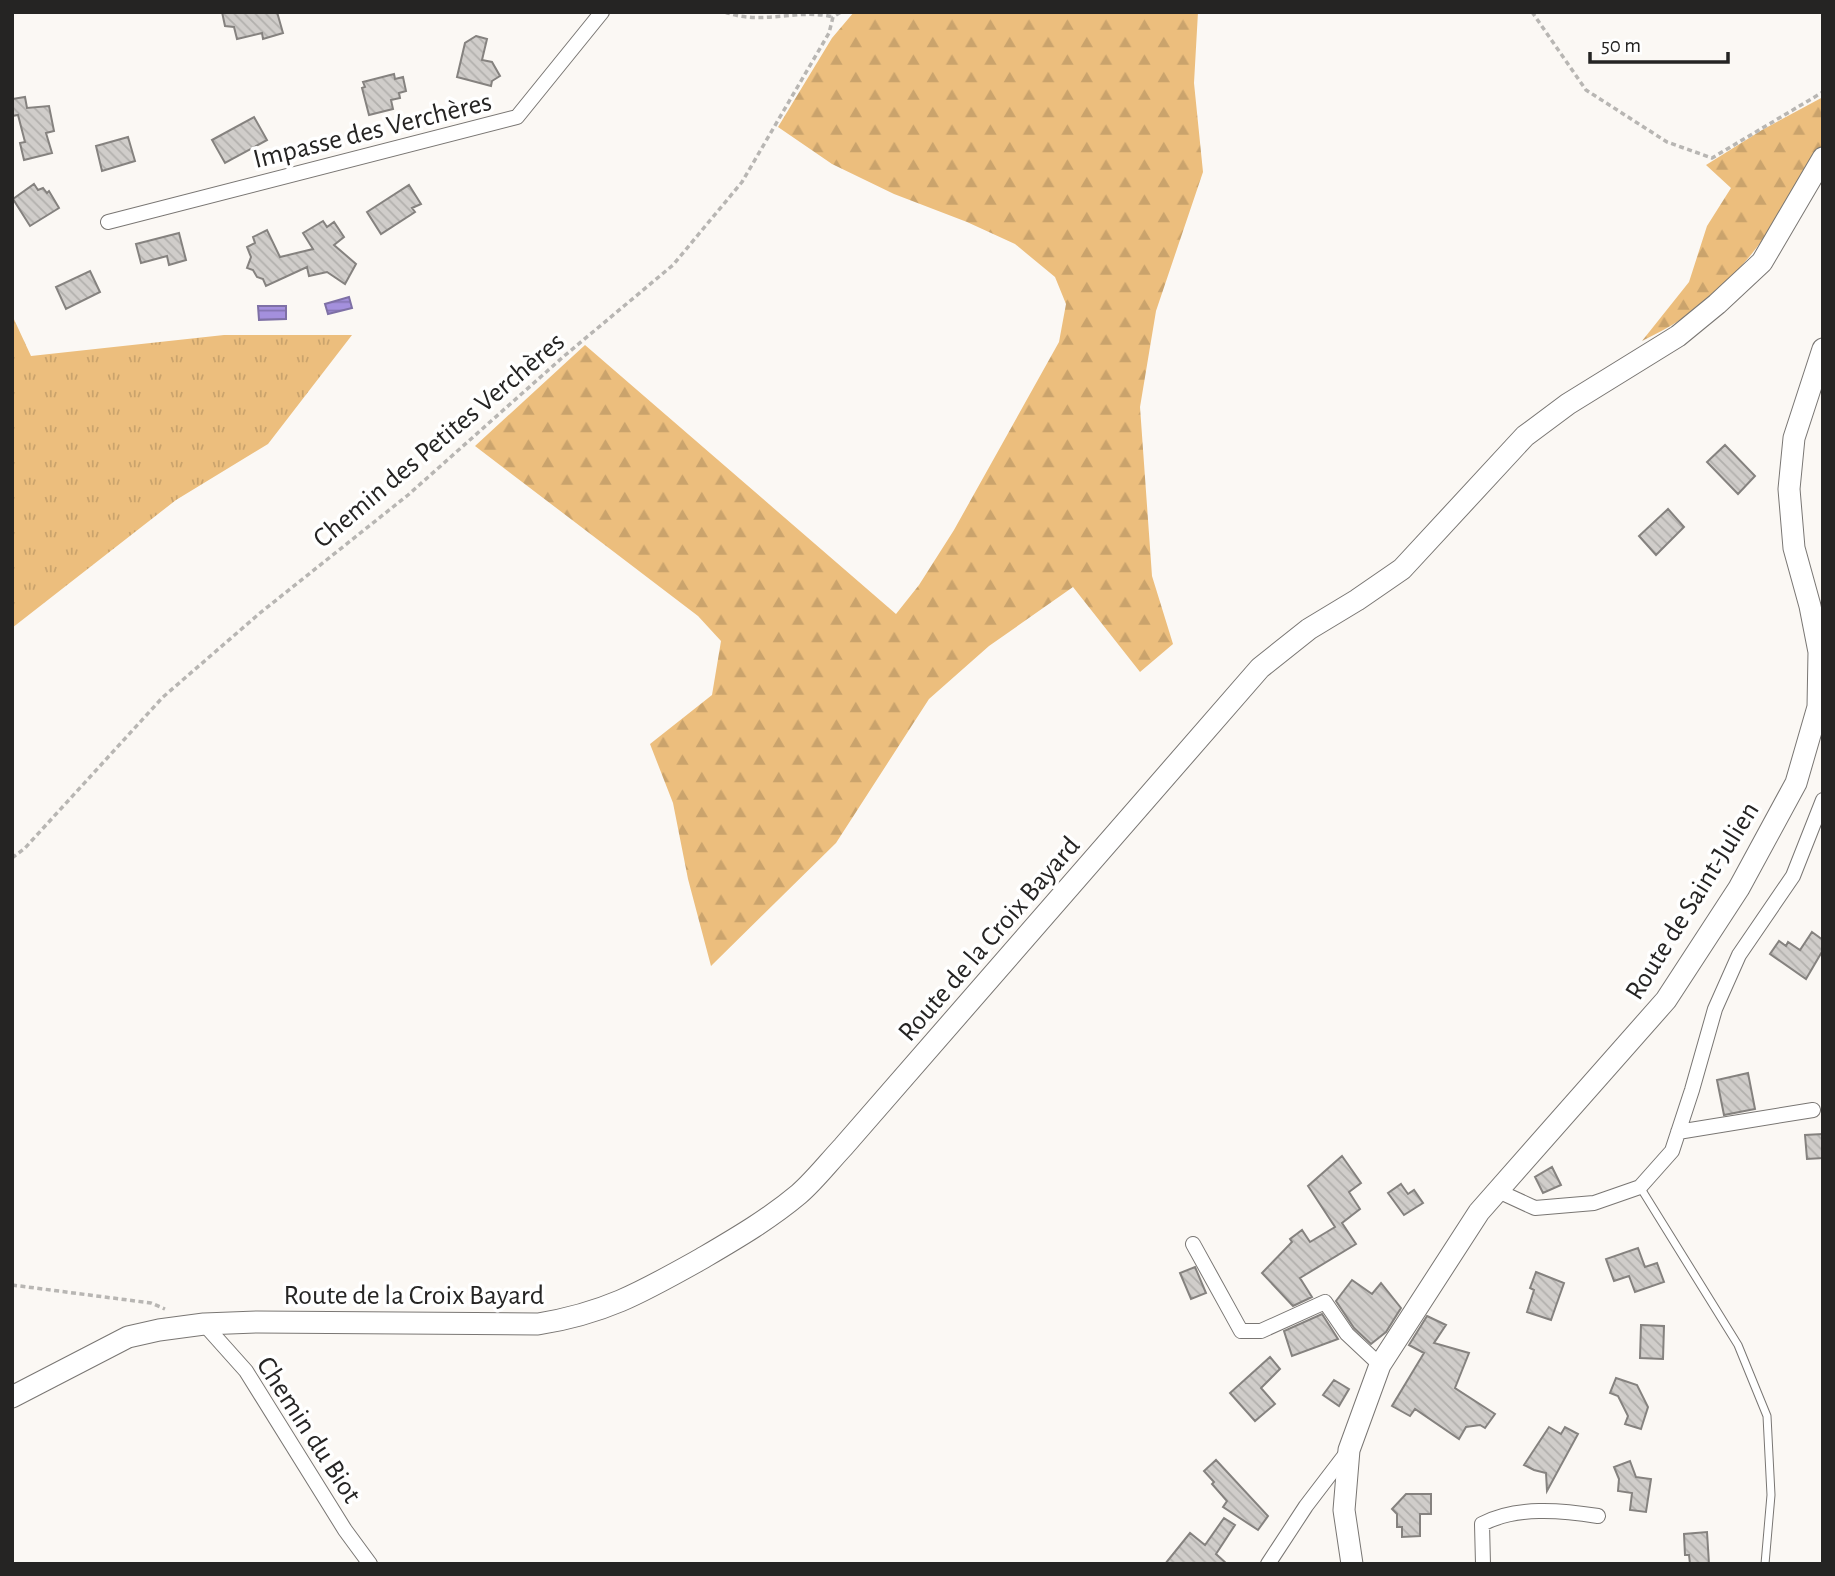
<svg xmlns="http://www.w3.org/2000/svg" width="1835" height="1576" font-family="'Alegreya Sans',sans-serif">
<defs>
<pattern id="grass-tufts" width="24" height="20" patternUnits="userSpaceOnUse" patternTransform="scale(1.75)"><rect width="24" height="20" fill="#ecbe7d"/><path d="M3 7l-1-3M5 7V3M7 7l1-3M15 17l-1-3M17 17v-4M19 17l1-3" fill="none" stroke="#caa36c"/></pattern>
<pattern id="forest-firs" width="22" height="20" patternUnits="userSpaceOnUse" patternTransform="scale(1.75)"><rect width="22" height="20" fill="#ecbe7d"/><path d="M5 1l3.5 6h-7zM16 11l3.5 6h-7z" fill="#caa36c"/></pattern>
<pattern id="water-rules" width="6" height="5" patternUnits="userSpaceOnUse" patternTransform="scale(1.75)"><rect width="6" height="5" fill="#a490dd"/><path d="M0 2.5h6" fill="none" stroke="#8575b3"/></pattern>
<pattern id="building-back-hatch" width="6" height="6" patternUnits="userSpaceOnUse" patternTransform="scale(1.75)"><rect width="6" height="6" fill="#d0cdca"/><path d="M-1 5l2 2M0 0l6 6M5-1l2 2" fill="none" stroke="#b2b0ad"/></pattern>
</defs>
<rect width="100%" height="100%" fill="#fbf8f4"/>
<path fill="url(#grass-tufts)" d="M12,315L31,356L224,335H352L268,444L176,500L12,628Z"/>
<path fill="url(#forest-firs)" d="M854,12H1198L1194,83L1203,172L1156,311L1140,407L1152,576L1173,644L1140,672L1073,587L989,646L929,699L836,843L711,966L688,879L673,803L650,744L712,695L721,641L698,616L475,446L585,345L896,614L919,585L954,530L1059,342L1066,304L1055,277L1015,244L967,222L894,194L832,164L778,127L832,38Z
M1823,97V145C1808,160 1804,179 1793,196C1764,242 1726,291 1680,320C1668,328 1655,334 1642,341L1689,282L1707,226L1731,188L1706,165L1762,130Z"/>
<path fill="url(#water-rules)" stroke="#7e70a5" stroke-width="2" d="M349,297L352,308L328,314L325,304Z
M258,306H286V319L259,320Z"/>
<path fill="url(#building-back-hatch)" stroke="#85827f" stroke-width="2" d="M222,12H277L283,33L263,39L262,33L237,39L234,27L225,26Z
M476,36L487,39L482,60L492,62L500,76L492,81L491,86L457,77L465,43Z
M394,74L395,79L403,77L406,91L399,93L400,98L391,100L393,109L369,115L362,88L365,87L363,82Z
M25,97L27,108L49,106L54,131L46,133L52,153L24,160L20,143L25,142L18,115L12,116V99Z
M254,117L267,140L225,163L212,140Z
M128,137L135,161L102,171L96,146Z
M34,184L38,190L43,188L47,193L49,191L59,208L30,226L13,199Z
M409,185L421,204L412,208L415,212L381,234L367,212Z
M323,221L327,227L334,222L344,237L334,245L356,264L345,284L327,272L309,276L307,267L266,286L263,279L257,277L253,270L247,268L251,257L247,247L255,243L253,237L267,230L280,257L313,249L303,233Z
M179,233L186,260L169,265L167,256L141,263L136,244Z
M90,271L100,292L66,309L56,287Z
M1725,445L1755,476L1738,494L1707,462Z
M1668,509L1684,527L1656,555L1639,536Z
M1812,932L1823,940V950L1806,979L1770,954L1779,941L1786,946L1788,942L1800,950Z
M1748,1073L1755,1109L1724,1115L1717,1080Z
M1822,1134L1823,1158L1807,1159L1805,1135Z
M1342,1156L1361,1183L1349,1192L1360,1209L1342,1223L1356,1244L1300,1278L1312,1297L1293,1306L1262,1273L1292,1242L1290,1239L1302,1230L1310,1242L1335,1227L1308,1186Z
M1552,1167L1561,1185L1543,1193L1535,1177Z
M1401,1184L1408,1194L1414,1190L1423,1203L1404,1215L1388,1193Z
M1638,1248L1645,1267L1657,1263L1664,1282L1635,1292L1629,1276L1614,1281L1606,1259Z
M1195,1267L1206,1293L1191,1299L1180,1273Z
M1536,1272L1564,1283L1551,1320L1527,1312L1534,1290L1530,1288Z
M1352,1280L1372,1294L1381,1283L1401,1308L1386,1332L1371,1344L1354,1328L1336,1301Z
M1322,1314L1338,1339L1292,1356L1284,1331Z
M1427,1316L1446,1325L1434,1343L1469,1353L1455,1388L1495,1414L1485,1428L1480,1425L1466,1427L1459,1439L1415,1409L1410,1416L1392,1406L1424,1353L1409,1345Z
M1641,1325L1664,1326L1663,1359L1640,1358Z
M1270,1357L1280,1369L1261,1388L1275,1404L1255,1421L1230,1393Z
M1616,1378L1637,1385L1648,1407L1641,1429L1625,1424L1628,1416L1618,1396L1610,1393Z
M1334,1380L1349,1389L1339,1406L1323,1395Z
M1549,1427L1561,1434L1565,1427L1578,1434L1547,1491L1546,1473L1534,1470L1524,1465Z
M1216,1460L1268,1516L1258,1530L1223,1507L1227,1501L1212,1484L1214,1482L1204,1471Z
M1630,1461L1636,1477L1651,1479L1646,1512L1630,1510L1632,1493L1618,1491L1619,1479L1614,1467Z
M1406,1494H1431V1514H1420V1536L1402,1537V1527H1397V1514L1392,1509Z
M1224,1518L1235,1525L1216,1554L1227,1564H1165L1190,1533L1205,1545Z
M1707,1532L1709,1564H1690L1689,1555H1685L1684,1534Z"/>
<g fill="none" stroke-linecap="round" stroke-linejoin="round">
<defs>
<path id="service" d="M1640,1187L1738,1345L1767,1416L1771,1495L1765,1564"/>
<path id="minor" d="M108,222L517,117L602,12
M1678,1132L1813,1110
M1498,1191L1535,1208L1594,1203L1640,1187L1672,1151L1692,1090L1715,1009L1739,955L1793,876L1823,800
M1193,1244L1241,1331H1261L1325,1302L1347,1334L1380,1365
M204,1324L246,1371L345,1530L370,1564
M1268,1564L1306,1506L1348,1451
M1483,1564L1482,1524C1516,1506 1561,1510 1598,1516"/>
<path id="secondary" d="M12,1397L128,1337L159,1330L204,1324L257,1322L538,1324C606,1313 642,1292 701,1259C735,1239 768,1220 799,1194C815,1180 828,1163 843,1147L1260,668L1309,629L1357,600L1402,569L1525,436L1568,404L1678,336L1717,304L1762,262L1823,158
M1352,1564L1344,1510L1349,1450L1380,1365L1479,1212L1666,1000L1739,888L1796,783L1818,707L1819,652L1810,606L1794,548L1789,489L1794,438L1823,349"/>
</defs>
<use href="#service" stroke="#797673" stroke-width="9"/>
<use href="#minor" stroke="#797673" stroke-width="16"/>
<use href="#secondary" stroke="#797673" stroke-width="23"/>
<path stroke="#b8b6b3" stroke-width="3.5" stroke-dasharray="5 3.5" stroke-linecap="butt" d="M725,12C762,26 797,8 833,17
M1532,12L1586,90L1667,142L1712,158L1823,92
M12,858L25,848L163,697L260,613L408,495L563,357L673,265L742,182L829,33L833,17L841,12
M12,1285L151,1303L165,1309"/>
<use href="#service" stroke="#fff" stroke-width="7"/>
<use href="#minor" stroke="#fff" stroke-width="14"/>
<use href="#secondary" stroke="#fff" stroke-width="21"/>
</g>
<g text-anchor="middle" stroke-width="7" stroke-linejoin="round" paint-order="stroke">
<g font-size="28" fill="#252423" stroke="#fff">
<text transform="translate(372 129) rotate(-14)" y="10">Impasse des Verchères</text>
<text transform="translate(438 439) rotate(-40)" y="10">Chemin des Petites Verchères</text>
<text transform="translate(1691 900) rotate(-58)" y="10">Route de Saint-Julien</text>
<text transform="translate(988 938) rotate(-49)" y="10">Route de la Croix Bayard</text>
<text x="414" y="1304">Route de la Croix Bayard</text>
<text transform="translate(310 1429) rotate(57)" y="10">Chemin du Biot</text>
</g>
</g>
<rect width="1835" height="1576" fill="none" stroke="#252423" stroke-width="28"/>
<path d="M1590 52v10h138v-10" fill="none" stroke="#252423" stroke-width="3.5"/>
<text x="1601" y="52" font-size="21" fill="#252423" stroke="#ffffff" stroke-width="5" paint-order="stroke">50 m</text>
</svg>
